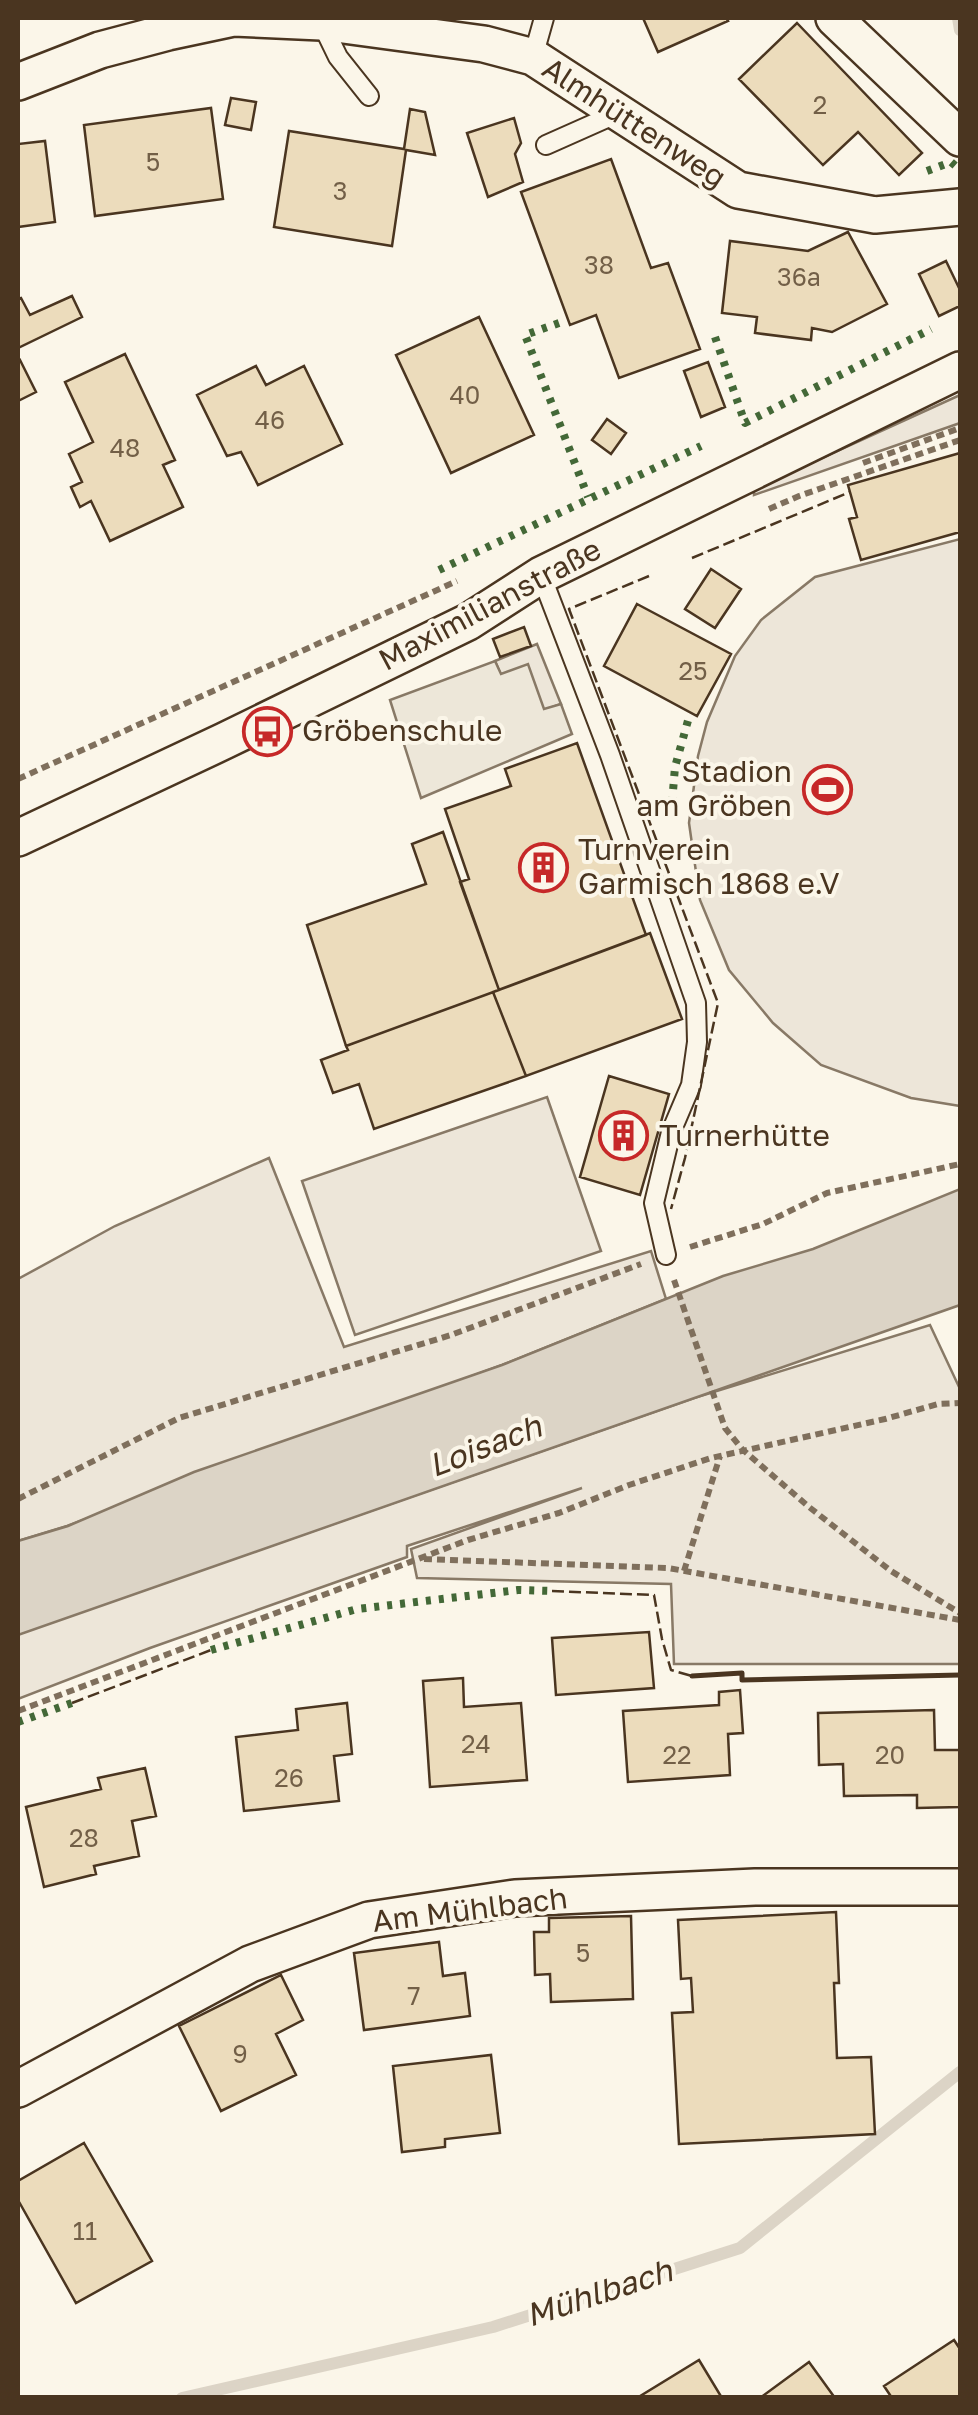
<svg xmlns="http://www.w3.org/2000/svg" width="978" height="2415" font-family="'Golos Text',sans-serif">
<rect width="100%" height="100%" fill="#fbf6e9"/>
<path fill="#ede6d9" stroke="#887966" stroke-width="2.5" d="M960,395V423L754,495V489Z
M960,539V1106L911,1098L821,1065L773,1023L729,970L700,900L689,823L698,756L707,722L735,656L761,620L815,577Z
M537,644L561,704L544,710L501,675L495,661Z
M547,1097L601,1251L355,1335L302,1181Z
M269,1158L344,1347L651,1251L666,1299L502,1365L67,1526L18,1541V1279L115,1226Z
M930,1325L960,1389V1664H674L671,1584L417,1578L411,1549L582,1488L407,1546V1557L150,1648L18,1699V1634L694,1398Z"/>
<path fill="#ede7d9" stroke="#887966" stroke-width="2.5" d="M495,661L501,674L528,664L544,709L561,704L572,734L421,798L390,700Z"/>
<path fill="#dcd4c6" stroke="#887966" stroke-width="2.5" d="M960,1189V1305L18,1635V1541L68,1526L194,1472L502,1365L723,1276L813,1249Z"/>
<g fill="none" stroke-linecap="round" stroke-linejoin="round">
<path stroke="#dcd4c6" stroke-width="12" d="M958,18L960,30
M182,2398L493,2327L740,2248L960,2072"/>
</g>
<path fill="#ecdcbc" stroke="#4a3520" stroke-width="2.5" d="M643,18H726L728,21L658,52Z
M797,23L922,153L899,175L858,132L823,165L739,79Z
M231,98L256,102L251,130L225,125Z
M211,108L223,199L95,216L84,125Z
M410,109L425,112L435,155L406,150L392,246L274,227L289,131L404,149Z
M514,118L521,143L515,154L523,182L488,197L467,133Z
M45,141L55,222L18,227V144Z
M611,159L651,268L668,263L700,349L619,378L596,315L570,325L521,192Z
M848,232L887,304L832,332L812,328L811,340L755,333L757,317L722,313L730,241L808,251Z
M946,261L960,290V306L939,316L919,274Z
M72,296L82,317L18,348V299L21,298L30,315Z
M479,317L534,435L451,473L396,355Z
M125,354L175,460L163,465L183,507L110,541L91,501L80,507L71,487L82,482L69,454L93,442L65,382Z
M20,360L36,392L18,401V362Z
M708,362L725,407L701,417L684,371Z
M256,366L266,385L304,366L342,444L258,485L241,452L227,456L197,395Z
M607,419L626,433L611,454L592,440Z
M960,453V532L861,560L849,519L857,517L848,485Z
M711,569L741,589L715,628L685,609Z
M637,604L731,654L697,716L604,666Z
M524,627L531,646L500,657L493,639Z
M577,743L646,935L499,990L460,882L469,879L445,809L511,786L505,769Z
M443,832L499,990L346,1046L307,925L426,884L412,844Z
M650,933L682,1019L526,1076L493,992Z
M493,992L526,1076L374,1129L359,1084L333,1093L321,1060L348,1050L346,1046Z
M609,1076L669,1094L640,1195L580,1177Z
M649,1632L654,1688L556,1695L552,1638Z
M463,1678L464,1707L521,1703L527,1780L430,1787L423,1681Z
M740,1690L743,1733L728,1734L730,1775L628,1782L623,1711L719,1705V1692Z
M347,1703L352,1754L334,1756L339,1801L244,1811L236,1737L298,1730L296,1709Z
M934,1710L935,1750H960V1807L917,1808V1795L844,1796L843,1764L819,1765L818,1713Z
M145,1768L156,1816L132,1821L139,1856L94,1866L96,1874L44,1887L26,1807L101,1789L98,1778Z
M836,1912L839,1983H834L837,2058L871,2057L875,2134L679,2144L672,2013L693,2012L691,1978L681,1979L678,1920Z
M631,1916L633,1999L551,2002L550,1974L535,1975L534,1932H549V1918Z
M439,1942L443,1976L465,1973L470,2016L364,2030L354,1953Z
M281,1975L303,2020L276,2034L296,2075L221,2111L179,2026Z
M491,2055L500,2133L445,2139V2147L402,2152L393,2066Z
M84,2143L152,2261L76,2303L18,2200V2181Z
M954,2340L960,2349V2398H892L884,2386Z
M699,2360L722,2398H637Z
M809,2362L835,2398H760Z"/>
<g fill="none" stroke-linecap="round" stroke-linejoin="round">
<defs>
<path id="service" d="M321,22L338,57L369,96
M533,57L544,18
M546,145L618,113
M541,575L610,755L696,1003L697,1042L691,1085L671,1132L654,1203L666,1255"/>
<path id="minor" d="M834,18L960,138
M18,82L100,50L168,32L234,18L321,22L484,44L533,57L738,190L875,215L960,207
M18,838L224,741L468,622L541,575L960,370
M18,2089L250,1964L369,1920L515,1898L755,1887H960"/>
</defs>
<use href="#service" stroke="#4a3520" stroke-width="22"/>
<use href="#minor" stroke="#4a3520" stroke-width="40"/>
<path stroke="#7f6f5c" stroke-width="6" stroke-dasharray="8 5" stroke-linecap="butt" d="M863,463L960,428
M769,509L799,496L960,440
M18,779L457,581
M690,1247L763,1224L827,1193L960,1164
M674,1280L725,1428L742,1449L809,1507L891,1571L960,1613
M18,1499L179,1418L451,1335L641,1264
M424,1559L668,1568L960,1620
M684,1571L720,1456
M18,1711L468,1540L559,1513L629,1485L711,1458L885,1419L938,1404L960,1403"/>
<use href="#service" stroke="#fbf6e9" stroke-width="18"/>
<use href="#minor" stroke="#fbf6e9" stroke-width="35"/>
<path stroke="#436837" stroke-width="8" stroke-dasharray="5 8" stroke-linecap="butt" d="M927,171L951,162L958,168
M559,323L525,335L588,497
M715,337L745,423L931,329
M439,570L701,446
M671,815L675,767L689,717
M211,1650L357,1609L518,1590L552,1591
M18,1722L72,1703"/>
<path stroke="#4a3520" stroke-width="2.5" stroke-dasharray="12 5" stroke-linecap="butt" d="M692,558L850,492
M649,576L569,609L718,1003L685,1158L671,1209
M552,1591L654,1595L662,1639L671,1670L692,1676
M72,1703L211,1650"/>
<path stroke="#4a3520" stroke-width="5" d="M692,1676L742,1673V1680L960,1675"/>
</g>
<defs>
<symbol id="bus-ring" viewBox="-11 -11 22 22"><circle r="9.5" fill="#fbf6e9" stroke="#c62828" stroke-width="1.5"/><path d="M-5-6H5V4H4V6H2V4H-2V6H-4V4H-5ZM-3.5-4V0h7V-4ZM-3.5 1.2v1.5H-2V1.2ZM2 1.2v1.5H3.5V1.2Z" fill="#c62828"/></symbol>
<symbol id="stadium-ring" viewBox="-11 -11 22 22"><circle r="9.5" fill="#fbf6e9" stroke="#c62828" stroke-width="1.5"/><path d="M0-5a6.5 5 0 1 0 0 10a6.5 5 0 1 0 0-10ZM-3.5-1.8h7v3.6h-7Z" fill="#c62828"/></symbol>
<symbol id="building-ring" viewBox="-11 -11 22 22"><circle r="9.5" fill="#fbf6e9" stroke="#c62828" stroke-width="1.5"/><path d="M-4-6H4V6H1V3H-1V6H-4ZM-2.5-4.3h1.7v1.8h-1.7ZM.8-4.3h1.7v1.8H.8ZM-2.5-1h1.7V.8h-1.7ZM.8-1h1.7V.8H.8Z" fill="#c62828"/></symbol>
</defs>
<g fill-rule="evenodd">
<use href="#bus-ring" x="240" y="704" width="55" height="55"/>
<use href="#stadium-ring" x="800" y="762" width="55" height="55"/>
<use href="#building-ring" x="516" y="840" width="55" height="55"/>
<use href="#building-ring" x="596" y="1108" width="55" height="55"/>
</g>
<g text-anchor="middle" stroke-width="8" stroke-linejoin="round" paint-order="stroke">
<g font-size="25" fill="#725f47">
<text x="820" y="114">2</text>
<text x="153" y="171">5</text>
<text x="340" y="200">3</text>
<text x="599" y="274">38</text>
<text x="799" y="286">36a</text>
<text x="465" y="404">40</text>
<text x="270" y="429">46</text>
<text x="125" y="457">48</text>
<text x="693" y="680">25</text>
<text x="476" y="1753">24</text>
<text x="677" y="1764">22</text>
<text x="890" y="1764">20</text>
<text x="289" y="1787">26</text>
<text x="84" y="1847">28</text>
<text x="583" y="1962">5</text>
<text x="414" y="2005">7</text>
<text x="240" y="2063">9</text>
<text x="85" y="2240">11</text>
</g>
<g font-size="30" fill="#4a3520" stroke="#fbf6e9">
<text transform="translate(634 123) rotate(33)" y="10">Almhüttenweg</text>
<text transform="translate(490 605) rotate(-28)" y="10">Maximilianstraße</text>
<text transform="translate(470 1910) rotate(-7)" y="10">Am Mühlbach</text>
</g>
<g font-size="30" fill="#4a3520" stroke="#fbf6e9" text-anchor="start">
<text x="302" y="741">Gröbenschule</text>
<text x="792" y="782" text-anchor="end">Stadion<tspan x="792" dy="34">am Gröben</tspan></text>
<text x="578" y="860">Turnverein<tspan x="578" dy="34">Garmisch 1868 e.V</tspan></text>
<text x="659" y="1146">Turnerhütte</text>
</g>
<g font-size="32" font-style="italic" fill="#4a3520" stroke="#fbf6e9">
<text transform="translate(485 1446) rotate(-21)" y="11">Loisach</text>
<text transform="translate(599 2293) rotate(-18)" y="11">Mühlbach</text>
</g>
</g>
<rect width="978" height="2415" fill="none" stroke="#4a3520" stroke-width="40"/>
</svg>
